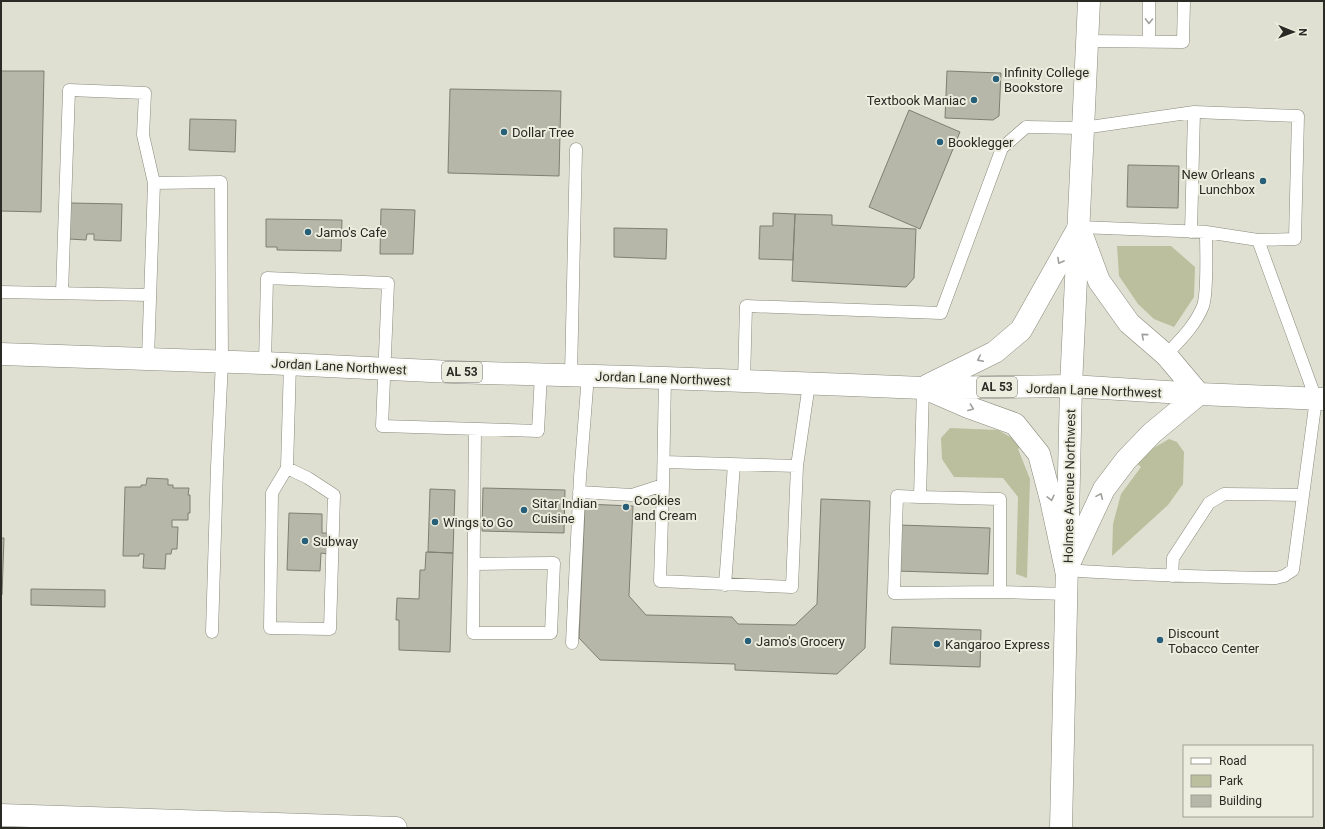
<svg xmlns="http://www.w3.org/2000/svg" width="1325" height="829" font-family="Roboto,sans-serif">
<rect width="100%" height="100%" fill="#dfe0d1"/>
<path fill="#bcbf9d" d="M1117,246H1171L1195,267L1194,297L1174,327L1154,319L1138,304L1119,276Z
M950,428L998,430L1024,445L1018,449L1030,479L1027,578L1016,574L1018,497L1003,478L954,477L942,459L941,438Z
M1169,439L1177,442L1184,452L1183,484L1168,505L1112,556L1113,524L1121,494L1141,467L1133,460Z"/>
<path fill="#b6b7a8" stroke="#7e7f72" d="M1,71H44L41,212L1,211Z
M947,71L1001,73L999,116L993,120L945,118Z
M450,89L561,91L559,176L448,173Z
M909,110L960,132L920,229L869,207Z
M190,119L236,120L235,152L189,150Z
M1128,165L1179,166L1178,208L1127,207Z
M70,203L122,204L121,241L94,240V234H87L86,240L69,239Z
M381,209L415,210L413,254H380Z
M773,213L795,214L793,260L759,259L760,226H773Z
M795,214L832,215V225L916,229L914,278L906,287L792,281Z
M266,219L342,220L341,251L277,250V247H266Z
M614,228L667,229L666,259L614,257Z
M147,478L168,479V485H173V488H189L188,495H190V513H188V520H172V527H178L177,549H172L171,554H166L165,569L143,568L144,554H139V556H123L125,487H141V485H146Z
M483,488L565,490L564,533L482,531Z
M430,489L455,490L453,553L428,552Z
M821,499L870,501L865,648L837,674L735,670V664L600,660L579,638L585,504L633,506L629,596L646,615L732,617L738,624L795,625L817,604Z
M289,513L322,514V533H328V554L321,553L320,571L287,570Z
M899,525L990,528L988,574L897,571Z
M1,538H4L2,595H1Z
M426,552L453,553L450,652L399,650V620H396L397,598L419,599L420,570H425Z
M31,589L105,590V607L31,605Z
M892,627L981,630L980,667L890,664Z"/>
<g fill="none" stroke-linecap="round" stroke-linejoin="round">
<defs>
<path id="lane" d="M1087,41L1183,42L1184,1
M1149,42V1
M1191,232L1194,112
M1,292L150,295
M62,293L69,90L145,93L143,135L154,183
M1166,355C1180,340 1195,326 1203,306C1208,292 1206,249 1206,232
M148,358L154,183L221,182L222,361L217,467L212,632
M265,363L267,278L388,283L382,426L538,431L541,374
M571,375L576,149
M665,378L663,485L660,581L792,587L797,466L809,384
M744,381L746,306L941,313L1002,148L1026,127L1083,128L1194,112L1298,116L1295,239L1258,240
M923,388L920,497L1000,499V592L1066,594
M664,462L797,466
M287,468L308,478L334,495L330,629L270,628L272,493L287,468L290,364
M579,492L632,495L663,485
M920,497L897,496L894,593L1000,592
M474,564L554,563L551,633H473L475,429
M1066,570C1136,575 1206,577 1276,578L1284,576L1293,570L1316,399L1258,240L1206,232L1079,227
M1172,576L1173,558L1209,503L1224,494L1303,495
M725,585L734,465
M572,643L580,477L588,375"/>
<path id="street" d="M1,815L396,828"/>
<path id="secondary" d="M1061,828L1071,386L1089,1"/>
<path id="primary" d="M1079,227L1099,281L1129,323L1166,355L1199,394
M1,354L265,363L452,372L665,378L850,385L923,388L1071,386L1199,394L1324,399
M928,385L995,352L1021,330L1079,227
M931,391L968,407L1015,424L1039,454L1051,500L1066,570
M1066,570L1104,489L1126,460L1152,433L1199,394"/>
</defs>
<use href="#lane" stroke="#898a7c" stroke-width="13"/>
<use href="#street" stroke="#898a7c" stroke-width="23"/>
<use href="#secondary" stroke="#898a7c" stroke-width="23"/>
<use href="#primary" stroke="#898a7c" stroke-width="23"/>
<use href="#lane" stroke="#fff" stroke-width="12"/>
<use href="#street" stroke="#fff" stroke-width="22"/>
<use href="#secondary" stroke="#fff" stroke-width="22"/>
<use href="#primary" stroke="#fff" stroke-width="22"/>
</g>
<defs><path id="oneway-chevron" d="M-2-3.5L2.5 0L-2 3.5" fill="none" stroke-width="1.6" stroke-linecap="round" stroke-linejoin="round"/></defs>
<g stroke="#a0a09d">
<use href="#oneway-chevron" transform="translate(1149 21) rotate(91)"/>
<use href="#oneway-chevron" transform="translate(1060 261) rotate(119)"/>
<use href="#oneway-chevron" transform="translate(1144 336) rotate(-139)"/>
<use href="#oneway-chevron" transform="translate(980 359) rotate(154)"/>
<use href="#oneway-chevron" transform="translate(971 408) rotate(21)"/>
<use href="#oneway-chevron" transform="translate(1100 496) rotate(-66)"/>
<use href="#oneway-chevron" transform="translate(1051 498) rotate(76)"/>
</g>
<g fill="#275e78" stroke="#ecedde" stroke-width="1.5">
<circle cx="996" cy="79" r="4"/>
<circle cx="974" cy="100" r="4"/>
<circle cx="504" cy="132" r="4"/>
<circle cx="940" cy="142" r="4"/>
<circle cx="1263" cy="181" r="4"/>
<circle cx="308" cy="232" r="4"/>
<circle cx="626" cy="507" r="4"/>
<circle cx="524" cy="510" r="4"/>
<circle cx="435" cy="522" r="4"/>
<circle cx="305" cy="541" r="4"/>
<circle cx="1160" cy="640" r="4"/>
<circle cx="748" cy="641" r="4"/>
<circle cx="937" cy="644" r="4"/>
</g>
<g text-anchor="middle" stroke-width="4" stroke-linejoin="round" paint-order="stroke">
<g fill="#ecedde" stroke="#65655d" stroke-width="1">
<rect x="442" y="362" width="40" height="20" rx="3"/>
<rect x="977" y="377" width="40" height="20" rx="3"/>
</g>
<g font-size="12" font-weight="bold" fill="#2b2b26">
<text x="462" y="376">AL 53</text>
<text x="997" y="391">AL 53</text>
</g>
<g font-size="13" fill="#2b2b26" stroke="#ecedde" text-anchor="start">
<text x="1004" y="77">Infinity College<tspan x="1004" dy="15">Bookstore</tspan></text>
<text x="966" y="105" text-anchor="end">Textbook Maniac</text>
<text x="512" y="137">Dollar Tree</text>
<text x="948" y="147">Booklegger</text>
<text x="1255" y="179" text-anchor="end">New Orleans<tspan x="1255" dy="15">Lunchbox</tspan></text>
<text x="316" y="237">Jamo's Cafe</text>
<text x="634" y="505">Cookies<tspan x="634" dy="15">and Cream</tspan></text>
<text x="532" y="508">Sitar Indian<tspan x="532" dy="15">Cuisine</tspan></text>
<text x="443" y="527">Wings to Go</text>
<text x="313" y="546">Subway</text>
<text x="1168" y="638">Discount<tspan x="1168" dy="15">Tobacco Center</tspan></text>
<text x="756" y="646">Jamo's Grocery</text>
<text x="945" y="649">Kangaroo Express</text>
</g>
<g font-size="13" fill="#2b2b26" stroke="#ecedde">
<text transform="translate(339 366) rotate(3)" y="5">Jordan Lane Northwest</text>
<text transform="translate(663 378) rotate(2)" y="5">Jordan Lane Northwest</text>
<text transform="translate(1094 390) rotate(2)" y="5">Jordan Lane Northwest</text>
<text transform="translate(1069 486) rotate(-89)" y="5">Holmes Avenue Northwest</text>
</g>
</g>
<rect width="1325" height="829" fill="none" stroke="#2b2b26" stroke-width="4"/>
<rect x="1183" y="745" width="130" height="72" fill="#ecedde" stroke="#9f9f94"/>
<rect x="1191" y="758" width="20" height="6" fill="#ffffff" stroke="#9f9f94"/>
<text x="1219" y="765" font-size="12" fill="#2b2b26">Road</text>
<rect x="1191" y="775" width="20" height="12" fill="#bcbf9d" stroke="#9f9f94"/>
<text x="1219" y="785" font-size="12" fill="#2b2b26">Park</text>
<rect x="1191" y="795" width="20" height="12" fill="#b6b7a8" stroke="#9f9f94"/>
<text x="1219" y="805" font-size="12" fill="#2b2b26">Building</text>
<g transform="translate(1293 32) rotate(91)" stroke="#ecedde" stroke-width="3" paint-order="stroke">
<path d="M0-3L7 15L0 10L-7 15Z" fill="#2b2b26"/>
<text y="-6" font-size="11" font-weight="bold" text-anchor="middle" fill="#2b2b26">N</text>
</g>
</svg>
